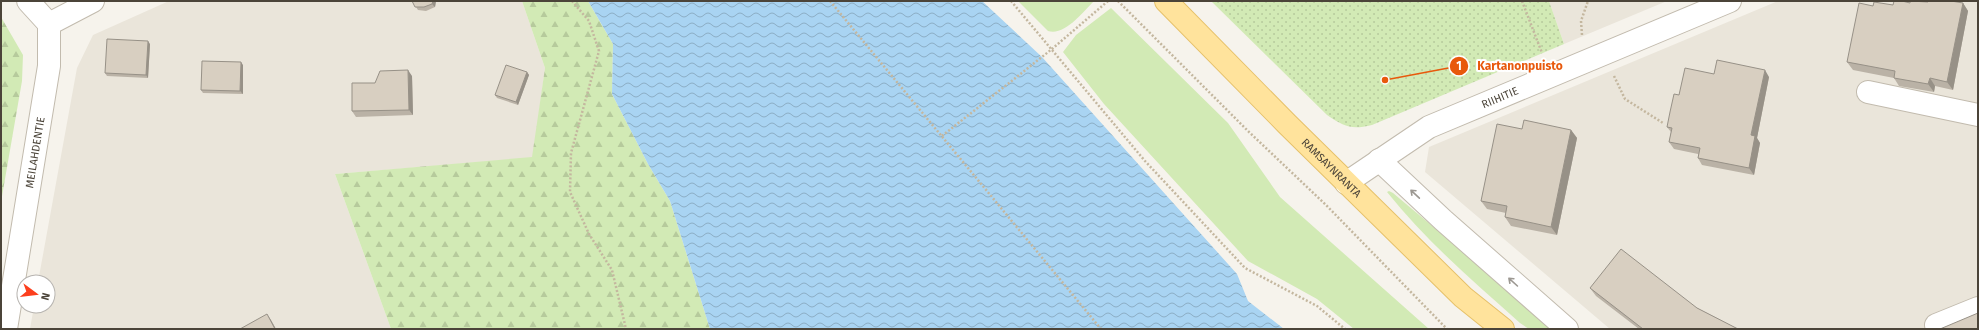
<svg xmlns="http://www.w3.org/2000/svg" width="1979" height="330" font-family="'Fira Sans',sans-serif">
<defs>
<pattern id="forest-firs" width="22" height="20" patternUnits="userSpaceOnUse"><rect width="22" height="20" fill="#d2eab5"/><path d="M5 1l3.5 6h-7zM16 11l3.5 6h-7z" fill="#b6ca9c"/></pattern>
<pattern id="park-dots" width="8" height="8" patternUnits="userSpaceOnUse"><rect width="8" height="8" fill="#d2eab5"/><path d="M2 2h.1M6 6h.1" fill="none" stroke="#b6ca9c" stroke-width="1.8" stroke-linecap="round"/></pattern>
<pattern id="water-waves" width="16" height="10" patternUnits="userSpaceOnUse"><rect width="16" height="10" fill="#a9d4f2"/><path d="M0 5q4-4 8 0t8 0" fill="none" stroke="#8caec5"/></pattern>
</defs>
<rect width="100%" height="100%" fill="#f6f3ec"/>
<path fill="#eae5da" d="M169,1H522L545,68L533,158L335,174L391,329H30L34,306H48V282H38L77,68L93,35Z
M1549,1H1667L1564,44Z
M1778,1H1978V329H1610L1425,172L1429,147Z"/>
<path fill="#d2eab5" d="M1018,1H1094C1083,12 1065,36 1048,31Z
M1111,8L1228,123L1280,197L1429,329H1354L1317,299L1248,261L1104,104L1063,52L1076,35Z
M1389,191L1393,193L1555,329H1529L1520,323C1473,281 1426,241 1387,192Z"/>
<path fill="url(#forest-firs)" d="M522,1H588L613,44L612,94L648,164L670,201L710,329H391L335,174L532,157L545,68Z
M1,17L23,55L22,81L1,202Z"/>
<path fill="url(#park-dots)" d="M1211,1H1549L1564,44L1372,125C1351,130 1345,127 1327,115Z"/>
<path fill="url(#water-waves)" d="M588,1H982L1042,57L1237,274L1248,301L1284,329H710L670,201L648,164L612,94L613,44Z"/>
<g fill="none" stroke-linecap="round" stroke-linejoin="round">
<defs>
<g id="minor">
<path d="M28,1L49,24"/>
<path d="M1868,92L1978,115"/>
<path d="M1379,160L1443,220L1567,329"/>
<path id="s1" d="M1346,183L1429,127L1730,1"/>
<path d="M1936,325L1978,308"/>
<path id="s2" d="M6,329L49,66V24L93,1"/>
</g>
<g id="major">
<path id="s3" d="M1166,1L1287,124L1463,297L1503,329"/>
</g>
</defs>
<use href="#minor" stroke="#c2bbae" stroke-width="24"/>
<use href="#major" stroke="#e6c16a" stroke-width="24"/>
<path stroke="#c4b79f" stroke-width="2.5" stroke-dasharray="2 2" stroke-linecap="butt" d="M572,1L589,21L599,51L571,153L570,192L589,234L612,270L626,329
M830,1L1101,329
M1011,1L1145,161L1245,268L1317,306L1345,329
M1118,1L1248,131L1326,205L1447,329
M1522,1L1542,53
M1582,35L1581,21L1588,1
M1614,76L1625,99L1663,123
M942,136L1052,49L1108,1"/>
<use href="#minor" stroke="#fff" stroke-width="22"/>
<use href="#major" stroke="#ffe39c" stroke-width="22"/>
</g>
<path fill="#bab2a6" d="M412,1H436L435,7L426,11L418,10Z
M1928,2L1963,3L1968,11L1953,90L1935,86L1934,92L1899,86L1894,78L1853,70L1847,62L1873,6L1893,5L1910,3Z
M150,44L148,78L107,76L105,73Z
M243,65V94L203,93L201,90Z
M527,72L529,75L518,105L497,98L495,95Z
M1714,74L1769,77L1757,138L1760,143L1754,175L1702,165L1698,158V154L1674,149L1669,142L1671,132L1667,127Z
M412,76L413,115L356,117L352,111L375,83Z
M1522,129L1571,130L1577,138L1557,235L1511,226L1505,217L1506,213L1487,209L1481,201Z
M1590,288L1697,308L1738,329H1639L1596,296Z"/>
<path fill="#979187" d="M433,1H436L435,7L432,4Z
M1963,3L1968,11L1953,90L1947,82Z
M148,41L150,44L148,78L146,75Z
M241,62L243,65V94L240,91Z
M408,70L412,76L413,115L409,110Z
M1765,70L1769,77L1757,138L1760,143L1754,175L1749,168L1751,135Z
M527,72L529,75L518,105L516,102Z
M1930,78L1935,86L1934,92L1928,84Z
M1571,130L1577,138L1557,235L1551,227Z
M267,314L271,320L276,329H275Z"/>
<path fill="#d8cfc1" stroke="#979187" d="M412,1H433L432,4L424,7H415Z
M1894,1H1902L1910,3V1L1928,2V1H1951L1963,3L1947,82L1930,78L1928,84L1894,78L1895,71L1847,62L1859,3L1873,6L1874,2L1893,5Z
M107,39L148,41L146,75L105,73Z
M1717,60L1765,70L1751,135L1755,136L1749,168L1698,158L1700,148L1669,142L1672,128L1667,127L1670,112L1674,94L1679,95L1685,68L1714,74Z
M202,61L241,62L240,91L201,90Z
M506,65L527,72L516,102L495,95Z
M408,70L409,110L352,111V83H375L380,71Z
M1524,120L1571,130L1551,227L1505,217L1507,206L1481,201L1497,124L1522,129Z
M1621,249L1697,308L1738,329H1643L1590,288Z
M1978,313V329H1940Z
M267,314L275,329H240Z"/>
<defs><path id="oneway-shaft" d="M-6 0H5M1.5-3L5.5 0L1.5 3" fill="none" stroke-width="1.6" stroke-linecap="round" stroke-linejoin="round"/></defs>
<g stroke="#9c9892">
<use href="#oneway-shaft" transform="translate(1415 194) rotate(-137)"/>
<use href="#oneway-shaft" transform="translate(1513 282) rotate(-138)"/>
</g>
<g text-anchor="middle" stroke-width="4" stroke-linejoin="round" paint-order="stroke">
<g font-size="11" fill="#4b4439" stroke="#fff">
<text dy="4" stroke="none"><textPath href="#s1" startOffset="177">RIIHITIE</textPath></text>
<text dy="4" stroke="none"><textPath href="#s2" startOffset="179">MEILAHDENTIE</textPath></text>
<text dy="4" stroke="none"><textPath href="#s3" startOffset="235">RAMSAYNRANTA</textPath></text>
</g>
</g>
<path fill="none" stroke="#e8590c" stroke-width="1.5" d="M1385 80L1459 66"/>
<g fill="#e8590c" stroke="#fff" stroke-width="1.5">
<circle cx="1385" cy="80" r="4"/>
<circle cx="1459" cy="66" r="10"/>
</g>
<g font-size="12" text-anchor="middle" font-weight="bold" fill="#fff">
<text x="1459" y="70">1</text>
</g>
<g font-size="12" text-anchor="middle" font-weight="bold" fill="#e8590c" stroke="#fff" stroke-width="4" stroke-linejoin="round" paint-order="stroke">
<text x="1520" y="70">Kartanonpuisto</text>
</g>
<rect width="1979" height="330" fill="none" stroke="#4b4439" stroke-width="4"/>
<g transform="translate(36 294) rotate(105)"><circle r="19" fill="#ffffff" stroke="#b7b4b0"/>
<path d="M0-3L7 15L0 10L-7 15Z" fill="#fc3f1d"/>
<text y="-6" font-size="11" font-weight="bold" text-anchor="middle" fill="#4b4439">N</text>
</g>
</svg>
